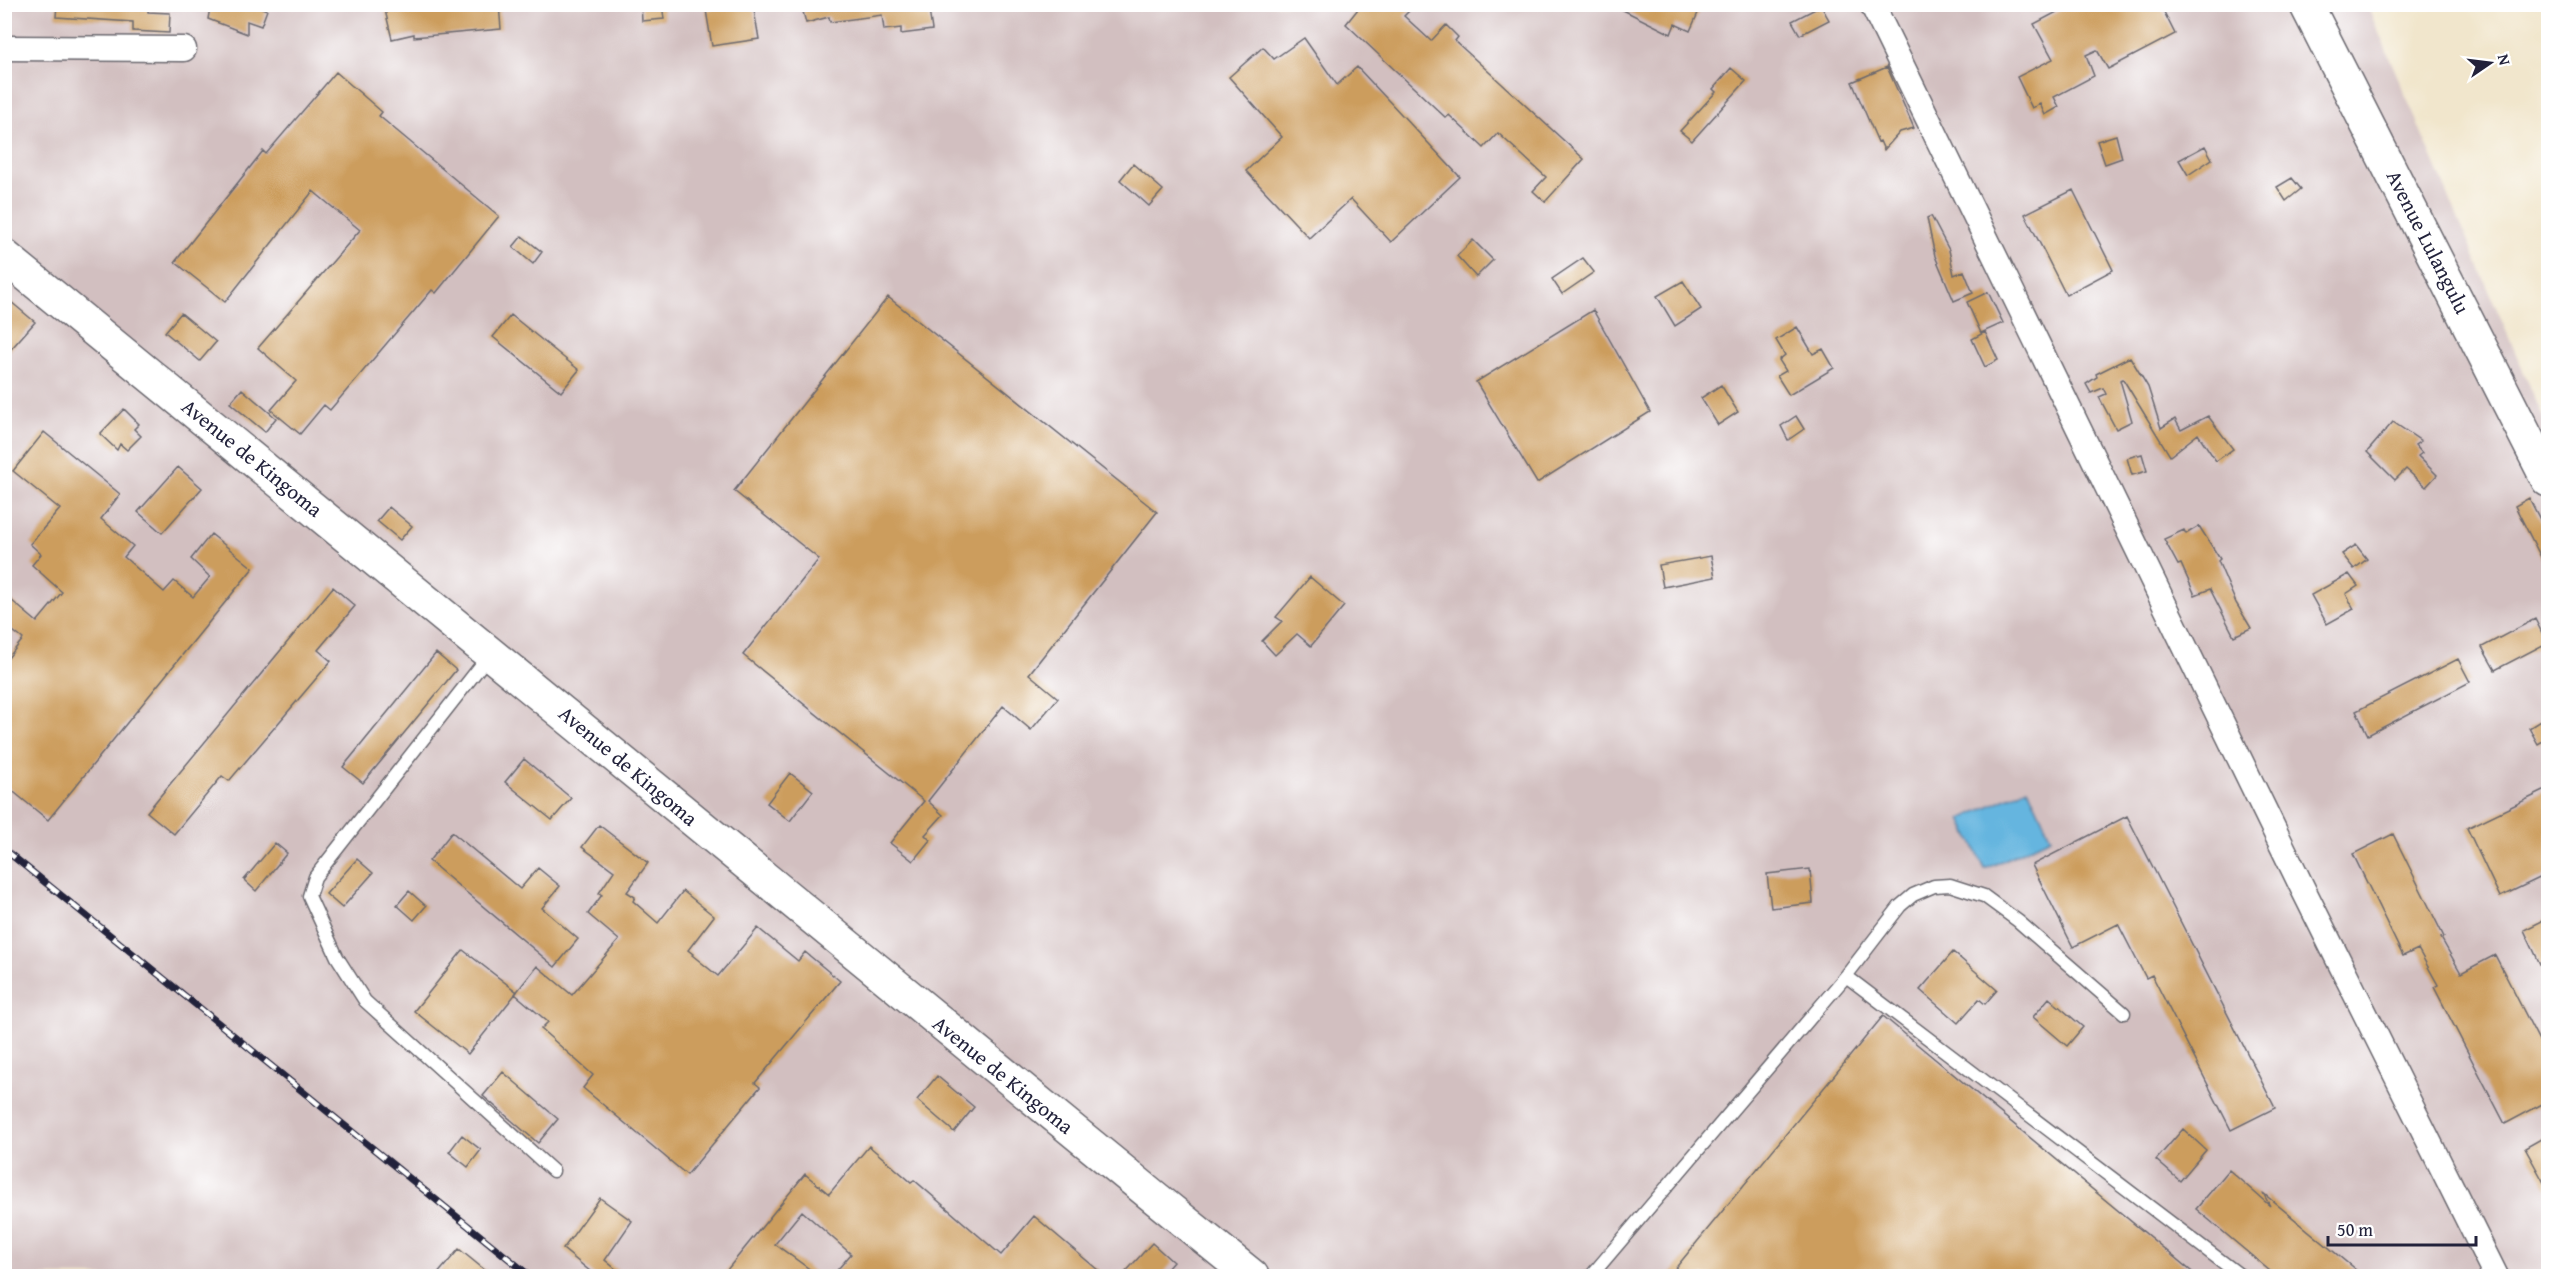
<svg xmlns="http://www.w3.org/2000/svg" width="2553" height="1281" font-family="'Gentium Book Plus',serif">
<rect width="100%" height="100%" fill="#fff"/>
<filter id="ink" filterUnits="userSpaceOnUse"><feTurbulence type="fractalNoise" baseFrequency=".0167" numOctaves="2"/><feDisplacementMap in="SourceGraphic" scale="12" xChannelSelector="R" yChannelSelector="G"/><feConvolveMatrix kernelMatrix="1 2 1 2 8 2 1 2 1" color-interpolation-filters="sRGB"/></filter>
<filter id="wash" filterUnits="userSpaceOnUse"><feTurbulence type="fractalNoise" baseFrequency=".008" numOctaves="4" result="noise"/><feDisplacementMap in="SourceGraphic" scale="24" xChannelSelector="R" yChannelSelector="G"/><feGaussianBlur stdDeviation="1.35" result="paint"/><feColorMatrix in="noise" values="0 0 0 0 0 0 0 0 0 0 0 0 0 0 0 0 0 1.4 0 .05"/><feComposite in="paint" operator="in"/></filter>
<g filter="url(#wash)">
<rect width="100%" height="100%" fill="#f1e6cc"/>
<path fill="#d2bfc0" d="M5,5H2367L2548,429V1276H5Z"/>
<path fill="#65b5df" stroke="#446c8d" stroke-width="1.5" d="M2028,788L2051,838L1985,869L1961,819Z"/>
<g id="blocks">
<path fill="#cc9d5d" d="M57,4H148V12L170,13L169,33L133,31V22L56,17Z
M207,4H252L267,10L261,26L247,21V34L208,19L210,8Z
M408,4H438V10L499,4L501,29L414,37V34L392,39L385,10Z
M641,4H662L664,19L642,21Z
M743,4H753L759,39L712,46L706,10Z
M801,4H928L932,30L901,34V28L884,30L882,15L830,22L829,17L806,23Z
M1362,4H1416L1404,16L1431,41L1446,25L1458,37L1455,41L1584,159L1545,202L1533,191L1546,177L1498,133L1484,148L1449,115L1446,118L1346,24Z
M1611,4H1702L1690,31L1675,24L1671,34Z
M2072,4H2160L2175,34L2108,69L2097,50L2086,55L2094,76L2054,97L2059,107L2045,115L2040,104L2032,108L2017,77L2053,59L2034,24Z
M1821,6L1829,20L1800,35L1792,21Z
M1304,38L1337,85L1357,67L1460,177L1391,242L1351,199L1309,238L1246,171L1282,137L1229,77L1263,47L1274,59Z
M1887,67L1914,128L1900,132L1884,150L1880,141L1878,142L1852,82Z
M1731,68L1746,81L1692,141L1680,131L1716,92L1713,89Z
M336,72L382,112L379,116L499,216L436,293L432,290L330,410L324,405L300,434L271,410L296,381L258,348L360,230L313,191L225,302L175,262L263,151L266,154Z
M2116,135L2122,158L2105,164L2097,141Z
M2205,146L2212,159L2188,175L2179,160Z
M1133,164L1163,190L1149,206L1120,180Z
M2292,178L2301,189L2286,201L2277,187Z
M2073,190L2113,270L2066,295L2025,214Z
M1931,216L1949,250L1954,275L1964,271L1973,293L1954,301L1935,256L1927,218Z
M522,236L542,252L533,264L513,247Z
M1473,240L1493,260L1476,277L1457,256Z
M1583,258L1594,272L1562,294L1552,279Z
M1683,281L1701,309L1675,326L1657,296Z
M1988,292L2003,323L1981,333L1967,302Z
M4,296L35,322L4,357Z
M888,297L1157,512L1029,674L1058,698L1031,730L1003,706L928,801L943,815L925,835L930,840L913,861L890,843L924,801L743,655L819,559L734,491Z
M1593,310L1650,412L1537,483L1476,382Z
M181,313L216,342L200,361L165,332Z
M511,315L579,370L561,392L493,337Z
M1797,327L1813,354L1823,349L1834,368L1789,395L1777,376L1786,371L1779,360L1785,355L1776,340Z
M1985,332L1998,360L1985,367L1972,339Z
M2130,357L2148,387L2161,428L2175,419L2181,430L2208,416L2233,449L2216,461L2198,434L2170,456L2123,379L2120,380L2132,421L2116,429L2099,397L2106,394L2103,388L2091,393L2086,384L2097,377L2096,374Z
M1721,385L1738,412L1718,425L1701,398Z
M242,389L276,418L265,432L230,403Z
M124,409L139,424L134,429L141,436L127,450L120,444L117,450L100,434Z
M1796,416L1804,429L1788,440L1781,426Z
M2393,422L2421,441L2415,445L2422,453L2418,456L2437,475L2426,487L2406,469L2395,480L2367,452Z
M44,432L120,494L101,519L133,546L124,557L164,592L174,581L193,597L210,577L191,559L211,534L253,568L48,820L4,784V663L23,639L4,624V594L37,622L62,592L32,565L41,554L30,544L60,509L13,471Z
M2142,454L2147,471L2132,475L2127,458Z
M178,467L202,488L162,533L138,512Z
M2529,498L2548,535V571L2515,506Z
M389,507L412,526L400,540L377,521Z
M2199,526L2220,559L2218,561L2236,603L2251,628L2234,636L2210,589L2195,595L2181,564L2178,565L2164,539L2184,530L2186,534Z
M2356,545L2367,559L2354,569L2342,554Z
M1711,556L1715,577L1663,587L1659,565Z
M2349,574L2358,586L2346,594L2354,609L2327,624L2311,595Z
M1310,577L1344,606L1311,646L1297,634L1275,655L1262,641L1282,621L1276,617Z
M333,587L355,606L318,650L331,661L229,781L222,776L174,834L147,812Z
M2535,619L2547,643L2495,670L2482,647Z
M436,653L456,670L363,783L343,767Z
M2458,659L2470,682L2368,735L2356,711Z
M2548,716V738L2538,744L2529,728Z
M524,759L571,798L552,820L505,782Z
M790,773L813,791L790,821L767,803Z
M2548,789V874L2500,897L2467,828Z
M2127,816L2275,1108L2231,1130L2152,975L2146,978L2118,924L2073,947L2032,865Z
M599,825L648,863L627,892L635,897L633,901L658,923L683,891L714,916L688,950L693,954L692,955L718,976L758,928L798,961L805,952L840,981L755,1083L760,1087L687,1175L583,1088L593,1075L541,1029L548,1022L515,994L537,966L572,995L619,940L588,914L602,895L599,893L614,871L582,847Z
M452,832L520,889L538,868L560,886L542,908L578,939L555,967L429,861Z
M2393,834L2444,937L2441,938L2461,973L2495,955L2548,1058V1101L2505,1124L2434,987L2438,985L2418,949L2403,956L2353,854Z
M275,843L287,853L256,891L244,880Z
M357,859L373,873L342,908L326,894Z
M1810,869L1813,903L1771,908L1767,874Z
M409,891L426,906L414,920L397,905Z
M2548,918V981L2524,930Z
M463,950L517,992L468,1054L414,1011Z
M1953,952L1997,990L1985,1004L1979,999L1958,1023L1920,990Z
M2049,998L2083,1027L2067,1046L2033,1017Z
M1883,1016L2197,1276H1669Z
M503,1072L558,1119L538,1143L483,1096Z
M937,1076L974,1107L954,1132L917,1100Z
M2183,1129L2206,1150L2180,1181L2156,1160Z
M462,1135L481,1150L468,1167L449,1152Z
M2548,1135V1190L2525,1148Z
M869,1146L911,1182L914,1180L1001,1255L1034,1216L1105,1276H832L851,1254L802,1211L775,1244L819,1276H722L805,1174L829,1194Z
M2229,1170L2270,1206L2263,1193L2363,1276H2276L2196,1209Z
M600,1198L632,1221L605,1260L624,1276H596L563,1249Z
M1152,1243L1173,1262L1161,1276H1122Z
M459,1249L492,1276H436Z"/>
</g>
</g>
<g filter="url(#ink)">
<use href="#blocks" fill-opacity="0" stroke="#6a676e" stroke-width="1.5"/>
<g fill="none" stroke-linecap="round" stroke-linejoin="round">
<defs>
<path id="lane" d="M490,654L315,877L309,896L337,957L365,1001L553,1171
M1846,976L2241,1276
M1591,1276L1846,976L1900,906L1913,895L1934,886L1950,885L1984,896L2018,921L2124,1013"/>
<path id="street" d="M1872,4L2303,889L2496,1276
M4,48L184,49"/>
<path id="secondary" d="M2306,4L2548,480
M4,256C421,596 834,939 1252,1276"/>
</defs>
<use href="#lane" stroke="#6a676e" stroke-width="15"/>
<use href="#street" stroke="#6a676e" stroke-width="27"/>
<use href="#secondary" stroke="#6a676e" stroke-width="36"/>
<use href="#lane" stroke="#fff" stroke-width="12"/>
<use href="#street" stroke="#fff" stroke-width="24"/>
<use href="#secondary" stroke="#fff" stroke-width="33"/>
<defs>
<path id="rail" d="M4,849L530,1276"/>
</defs>
<use href="#rail" stroke="#22223b" stroke-width="7"/>
<use href="#rail" stroke="#fff" stroke-width="4.5" stroke-dasharray="14" stroke-linecap="butt"/>
</g>
</g>
<g text-anchor="middle" stroke-width="4.5" stroke-linejoin="round" paint-order="stroke">
<g font-size="21" fill="#22223b" stroke="#fff">
<text transform="translate(2428 242) rotate(63)" y="7">Avenue Lulangulu</text>
<text transform="translate(252 458) rotate(39)" y="7">Avenue de Kingoma</text>
<text transform="translate(628 766) rotate(40)" y="7">Avenue de Kingoma</text>
<text transform="translate(1003 1075) rotate(39)" y="7">Avenue de Kingoma</text>
</g>
</g>
<rect width="2553" height="1281" fill="none" stroke="#fff" stroke-width="24"/>
<g transform="translate(2490 63) rotate(76)" stroke="#ffffff" stroke-width="4.5" paint-order="stroke">
<path d="M0-4.5L10 22L0 15L-10 22Z" fill="#22223b"/>
<text y="-9" font-size="16" font-weight="bold" text-anchor="middle" fill="#22223b">N</text>
</g>
<path d="M2328 1236v9h148v-9" fill="none" stroke="#22223b" stroke-width="3"/>
<text x="2337" y="1236" font-size="18" fill="#22223b" stroke="#ffffff" stroke-width="4.5" paint-order="stroke">50 m</text>
</svg>
